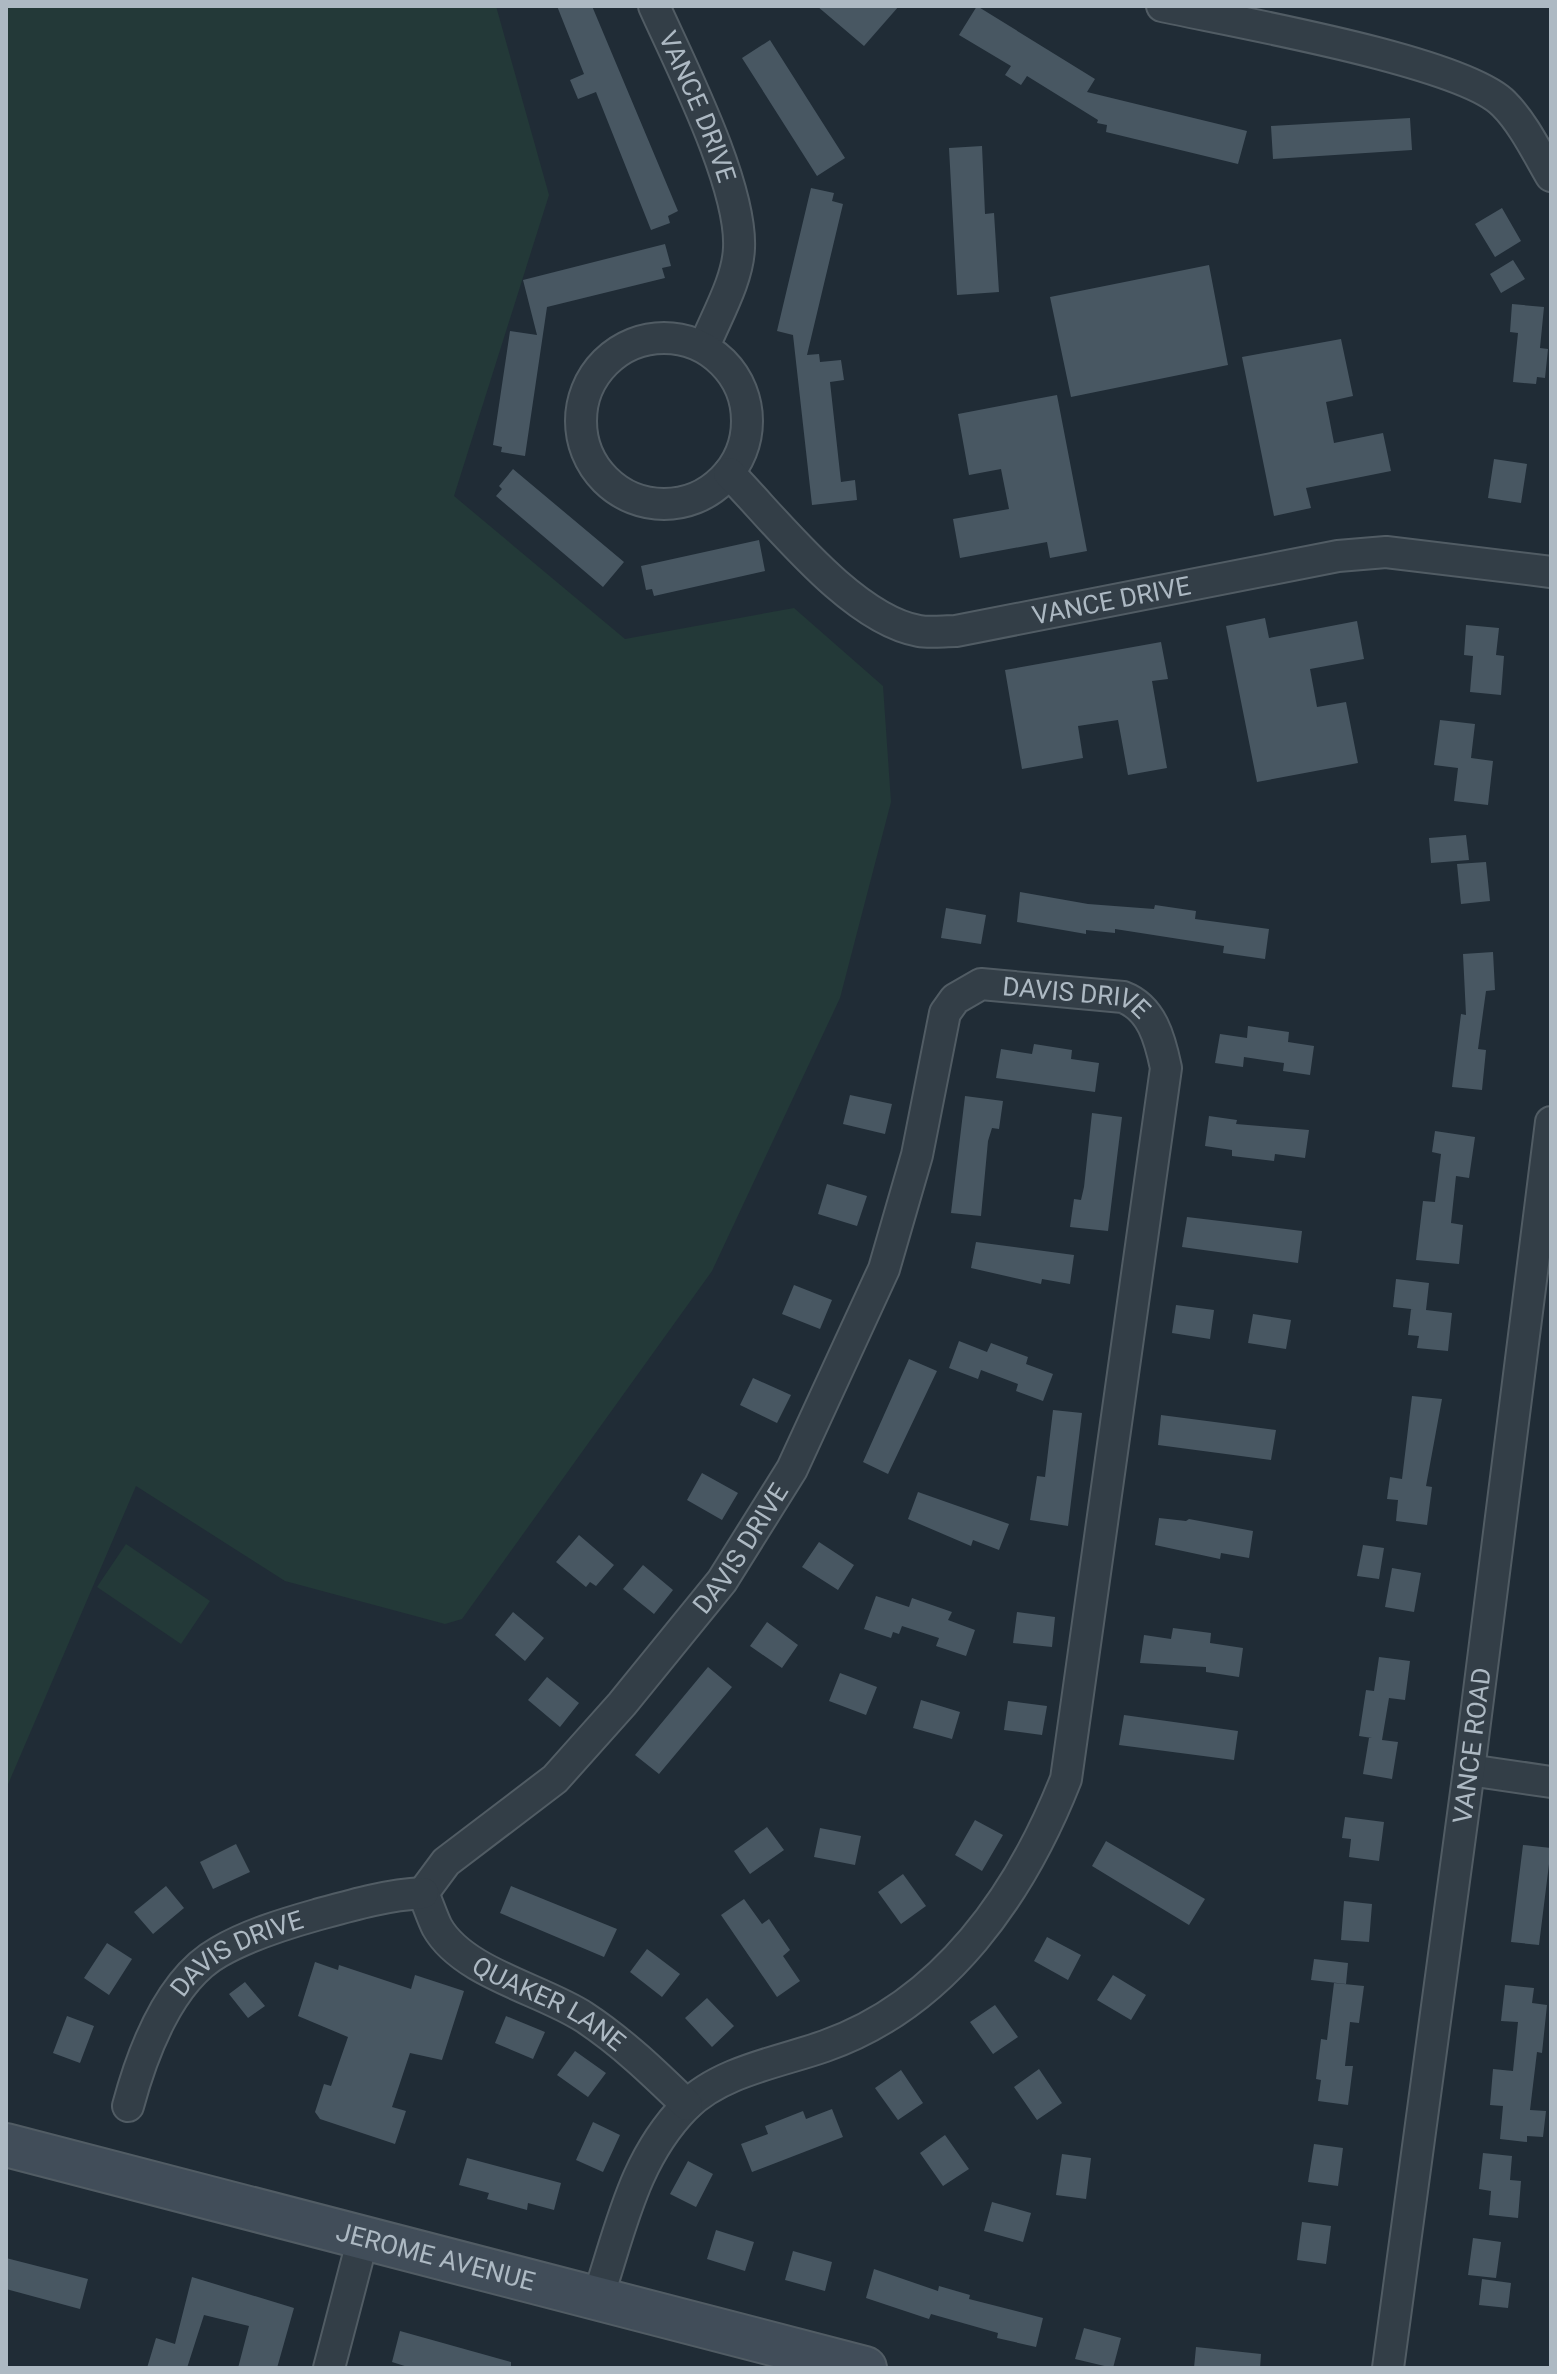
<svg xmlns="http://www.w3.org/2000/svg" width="1557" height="2374" font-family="Roboto,sans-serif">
<rect width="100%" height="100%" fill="#202c36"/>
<path fill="#233938" d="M6,6H496L549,195L454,496L625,639L794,608L883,686L891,802L840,998L712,1271L462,1619L445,1624L285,1581L136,1486L6,1789Z
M126,1544L210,1601L181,1644L97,1587Z"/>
<path fill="#485762" d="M557,6H592L678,211L668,216L670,223L651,230L596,92L578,99L570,80L584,74Z
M817,6H899L864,46Z
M977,6L1095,79L1087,92L1247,131L1238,164L1106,132L1107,125L1097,123L1098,120L1027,76L1021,85L1005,75L1011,66L959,35Z
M770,40L845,158L817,176L742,58Z
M1410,118L1412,150L1273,159L1271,126Z
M982,146L985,214L994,213L999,292L957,295L949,148Z
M811,188L834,193L832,201L843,204L807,355L819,354L820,362L841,360L844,380L830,382L841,482L855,480L857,500L812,505L793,335L777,331Z
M1502,208L1521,241L1495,257L1475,224Z
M665,244L671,266L662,268L665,278L547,307L525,456L501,452L502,447L493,445L510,331L537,335L523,280Z
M1513,260L1525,279L1501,293L1490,274Z
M1209,265L1228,365L1071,397L1050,297Z
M1512,304L1544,307L1540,348L1548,349L1545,378L1537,377L1536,384L1513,382L1518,333L1510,332Z
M1341,339L1353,396L1326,402L1334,443L1383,433L1391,471L1306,488L1311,508L1274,516L1242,357Z
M1057,395L1087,551L1050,558L1047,542L960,558L953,519L1009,509L1001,469L969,475L958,414Z
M1494,459L1527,464L1521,503L1488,498Z
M513,469L624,562L603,587L496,496L502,489L499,486Z
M759,540L765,571L654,596L652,589L646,590L641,566Z
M1265,618L1269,638L1357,621L1364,659L1310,669L1317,707L1346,702L1358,763L1257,782L1226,626Z
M1466,625L1499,628L1496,655L1504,656L1501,695L1470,692L1473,656L1464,655Z
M1161,642L1168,679L1152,681L1167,768L1128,775L1118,720L1078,726L1083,758L1022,769L1005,670Z
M1440,720L1475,724L1471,758L1493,761L1488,805L1454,801L1458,768L1434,765Z
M1466,835L1469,860L1431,863L1429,838Z
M1486,862L1490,901L1461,904L1457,864Z
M1020,892L1088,904L1154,909L1155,905L1196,911L1195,919L1269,929L1265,959L1223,953L1224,946L1115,929V933L1086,930V934L1017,922Z
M946,908L986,915L981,944L941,938Z
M1493,952L1495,990L1486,991L1478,1049L1486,1050L1482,1090L1452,1087L1461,1014L1466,1015L1463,954Z
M1248,1026L1289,1032L1288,1042L1314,1046L1310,1075L1283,1071L1284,1063L1244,1057L1243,1067L1215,1063L1220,1034L1247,1038Z
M1034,1044L1072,1050L1071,1059L1099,1063L1095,1092L996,1078L1001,1049L1032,1054Z
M850,1095L892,1104L885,1134L843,1124Z
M965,1096L1003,1101L999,1129L992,1128L988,1141L981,1216L951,1213Z
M1092,1113L1122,1117L1108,1231L1070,1227L1074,1199L1081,1200L1084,1187Z
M1209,1116L1237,1120L1236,1124L1309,1130L1305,1158L1275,1154L1274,1161L1232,1156V1150L1205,1146Z
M1435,1131L1475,1137L1469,1178L1456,1176L1451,1223L1463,1225L1459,1264L1416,1260L1423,1201L1435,1202L1441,1154L1432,1152Z
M827,1184L867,1196L857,1226L818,1214Z
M1187,1217L1302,1231L1298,1263L1182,1247Z
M976,1242L1074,1255L1070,1284L1042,1279L1041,1284L971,1268Z
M1396,1279L1429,1283L1426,1310L1452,1313L1448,1351L1417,1348L1419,1336L1408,1335L1411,1309L1420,1310L1393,1307Z
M794,1285L832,1300L820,1329L782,1314Z
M1176,1305L1214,1310L1210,1339L1172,1333Z
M1253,1314L1291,1320L1286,1349L1248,1343Z
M959,1341L987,1352L991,1343L1028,1357L1026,1364L1053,1374L1043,1401L1016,1391L1018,1384L981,1370L978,1379L949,1368Z
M909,1359L937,1371L888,1474L863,1462Z
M753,1378L791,1395L777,1423L740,1405Z
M1412,1396L1442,1399L1426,1486L1432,1487L1427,1525L1396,1521L1398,1500L1387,1499L1390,1477L1402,1479Z
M1053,1410L1082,1413L1068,1526L1030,1520L1037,1476L1045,1477Z
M1161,1415L1276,1430L1271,1460L1158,1445Z
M702,1473L738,1493L722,1520L687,1500Z
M918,1492L1009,1524L999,1550L973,1540L971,1546L908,1519Z
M1159,1518L1186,1521L1189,1519L1253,1531L1249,1558L1221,1553L1220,1559L1155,1545Z
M579,1535L614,1565L596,1586L590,1582L586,1587L556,1562Z
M819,1542L854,1565L838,1590L802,1567Z
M1363,1545L1384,1548L1379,1579L1357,1576Z
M643,1565L673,1590L654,1614L623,1589Z
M1392,1568L1421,1573L1414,1612L1385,1607Z
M876,1596L909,1607L912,1598L952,1612L948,1620L975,1630L966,1656L936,1646L939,1638L902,1626L899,1634L893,1632L891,1638L864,1629Z
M513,1612L544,1638L525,1661L495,1635Z
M1017,1612L1055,1617L1052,1647L1013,1643Z
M767,1622L798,1645L782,1668L750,1646Z
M1173,1628L1211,1633L1210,1643L1243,1648L1239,1677L1206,1672V1667L1140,1663L1144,1635L1171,1639Z
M1379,1657L1410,1661L1405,1700L1389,1698L1382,1740L1398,1742L1392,1779L1363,1774L1369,1738H1372L1359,1736L1366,1690L1374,1691Z
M708,1667L732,1687L659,1774L635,1755Z
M840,1673L877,1687L866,1715L829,1701Z
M547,1677L579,1703L560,1727L528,1700Z
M921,1700L960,1712L952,1739L913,1728Z
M1008,1701L1047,1706L1042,1735L1004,1730Z
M1124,1715L1238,1731L1234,1760L1119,1745Z
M1345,1817L1384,1822L1379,1861L1349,1857L1351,1839L1342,1838Z
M975,1820L1003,1835L982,1871L955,1855Z
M767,1827L784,1850L750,1874L734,1851Z
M820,1828L861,1836L855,1865L814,1857Z
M1106,1841L1205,1899L1189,1925L1092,1866Z
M236,1844L250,1872L213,1889L200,1862Z
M1523,1845L1551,1848L1539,1945L1511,1942Z
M903,1874L926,1906L901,1924L878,1892Z
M166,1886L184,1908L153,1934L134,1912Z
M511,1886L617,1929L604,1957L500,1913Z
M744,1899L762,1924L769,1919L790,1950L783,1956L800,1981L777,1997L721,1915Z
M1344,1901L1372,1904L1369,1942L1341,1940Z
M1047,1937L1081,1955L1068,1980L1034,1961Z
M107,1943L132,1959L109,1995L84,1978Z
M647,1949L680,1974L662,1997L630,1972Z
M1314,1959L1348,1963L1346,1984L1311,1980Z
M315,1962L338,1970L339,1965L411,1989L415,1975L464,1991L442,2060L410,2053L392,2107L406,2111L395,2144L320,2119L315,2112L324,2084L331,2086L348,2037L298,2016Z
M1113,1975L1146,1995L1131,2020L1097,2000Z
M245,1982L265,2006L248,2018L229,1994Z
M1334,1983L1364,1986L1359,2023L1350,2022L1345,2066H1353L1348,2105L1318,2101L1321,2080L1316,2079L1321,2039L1327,2040Z
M1505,1985L1534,1988L1532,2003L1547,2005L1542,2053L1537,2052L1530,2110L1546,2111L1543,2137L1527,2136V2142L1500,2139L1503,2106L1490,2105L1493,2069L1513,2071L1518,2022L1501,2021Z
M707,1998L734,2026L712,2047L685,2018Z
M995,2005L1018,2037L993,2054L970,2022Z
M67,2016L94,2026L80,2063L53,2053Z
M506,2016L545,2032L533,2059L495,2043Z
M575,2051L606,2073L588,2097L557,2075Z
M1039,2069L1062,2103L1037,2120L1014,2087Z
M901,2070L923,2103L898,2120L875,2088Z
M832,2109L843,2137L752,2172L741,2144L768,2134L765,2126L803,2111L806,2119Z
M593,2122L620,2135L603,2172L576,2160Z
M945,2135L969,2169L943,2186L920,2153Z
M1314,2144L1343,2148L1338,2186L1308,2182Z
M1483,2153L1512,2156L1510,2180L1521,2181L1518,2218L1489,2215L1491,2191L1479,2189Z
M1062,2154L1091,2158L1086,2199L1056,2195Z
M467,2158L561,2183L554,2210L528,2203L527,2210L487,2199L489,2193L459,2185Z
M688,2161L713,2174L696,2207L670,2194Z
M992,2202L1031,2213L1023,2242L984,2231Z
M1302,2222L1331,2226L1326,2264L1297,2260Z
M716,2230L754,2242L745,2271L707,2259Z
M1473,2238L1501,2242L1496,2278L1468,2275Z
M793,2251L832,2262L825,2291L785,2280Z
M6,2258L88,2279L80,2309L6,2289Z
M874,2269L938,2291L939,2286L970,2295L969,2299L1043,2318L1036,2347L997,2338L998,2333L931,2314L929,2319L866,2298Z
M192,2277L294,2308L277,2368H238L249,2326L204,2315L187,2368H147L156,2338L175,2344Z
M1482,2279L1511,2283L1508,2308L1479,2305Z
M1084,2328L1121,2338L1113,2368L1075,2359Z
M400,2331L511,2362V2368H411L392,2362Z
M1196,2347L1261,2354L1260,2368H1194Z"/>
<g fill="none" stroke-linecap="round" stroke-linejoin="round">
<defs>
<g id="street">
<path id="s1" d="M654,6C681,66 742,185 739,248C738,280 716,317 704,347"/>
<path d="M1162,6C1230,21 1463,61 1504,104C1523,123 1537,152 1551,176"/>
<circle cx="664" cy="421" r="83"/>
<path id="s2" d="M729,473C776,521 851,619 919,631C930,633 944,631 956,631L1338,556L1386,552L1551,572"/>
<path d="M1469,1770L1551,1782"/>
<path id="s3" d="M423,1893L446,1862L555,1779L622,1704L722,1581L792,1469L884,1269L917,1155L945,1013L955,999L981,984L1123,997C1152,1008 1160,1039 1166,1068L1066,1779C1021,1893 945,2004 825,2046C780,2062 721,2071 686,2106C633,2160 621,2229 598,2297"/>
<path id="s4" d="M423,1893C428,1904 432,1917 437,1927C463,1973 541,1989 584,2017C622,2042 654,2073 687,2105"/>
<path id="s5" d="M128,2106C142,2054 169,1980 219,1952C248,1935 284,1924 316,1915C352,1905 386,1895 423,1893"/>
<path d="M329,2368L363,2238"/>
<path id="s6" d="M1388,2368L1469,1770L1551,1122"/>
</g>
<g id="secondary">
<path id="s7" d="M6,2145L865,2368"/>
</g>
</defs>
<use href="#street" stroke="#515c64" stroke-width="34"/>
<use href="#secondary" stroke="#515c64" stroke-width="46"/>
<use href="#street" stroke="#333e47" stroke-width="30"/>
<use href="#secondary" stroke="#414d59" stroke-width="42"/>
</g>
<g text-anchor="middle" stroke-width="6" stroke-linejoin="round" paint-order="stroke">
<g font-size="26" fill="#adb9c3" stroke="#19232b">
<text dy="9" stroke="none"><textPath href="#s1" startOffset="110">VANCE DRIVE</textPath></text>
<text dy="9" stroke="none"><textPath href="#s2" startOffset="446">VANCE DRIVE</textPath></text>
<text dy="9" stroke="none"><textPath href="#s3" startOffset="1194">DAVIS DRIVE</textPath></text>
<text dy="9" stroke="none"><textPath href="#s3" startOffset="472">DAVIS DRIVE</textPath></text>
<text dy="9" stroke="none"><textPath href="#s6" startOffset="628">VANCE ROAD</textPath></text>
<text dy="9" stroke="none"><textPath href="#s5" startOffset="198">DAVIS DRIVE</textPath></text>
<text dy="9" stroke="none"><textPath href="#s4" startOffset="174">QUAKER LANE</textPath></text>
<text dy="9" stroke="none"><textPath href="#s7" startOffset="444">JEROME AVENUE</textPath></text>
</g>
</g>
<rect width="1557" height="2374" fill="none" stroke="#adb9c3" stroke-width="16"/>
</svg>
